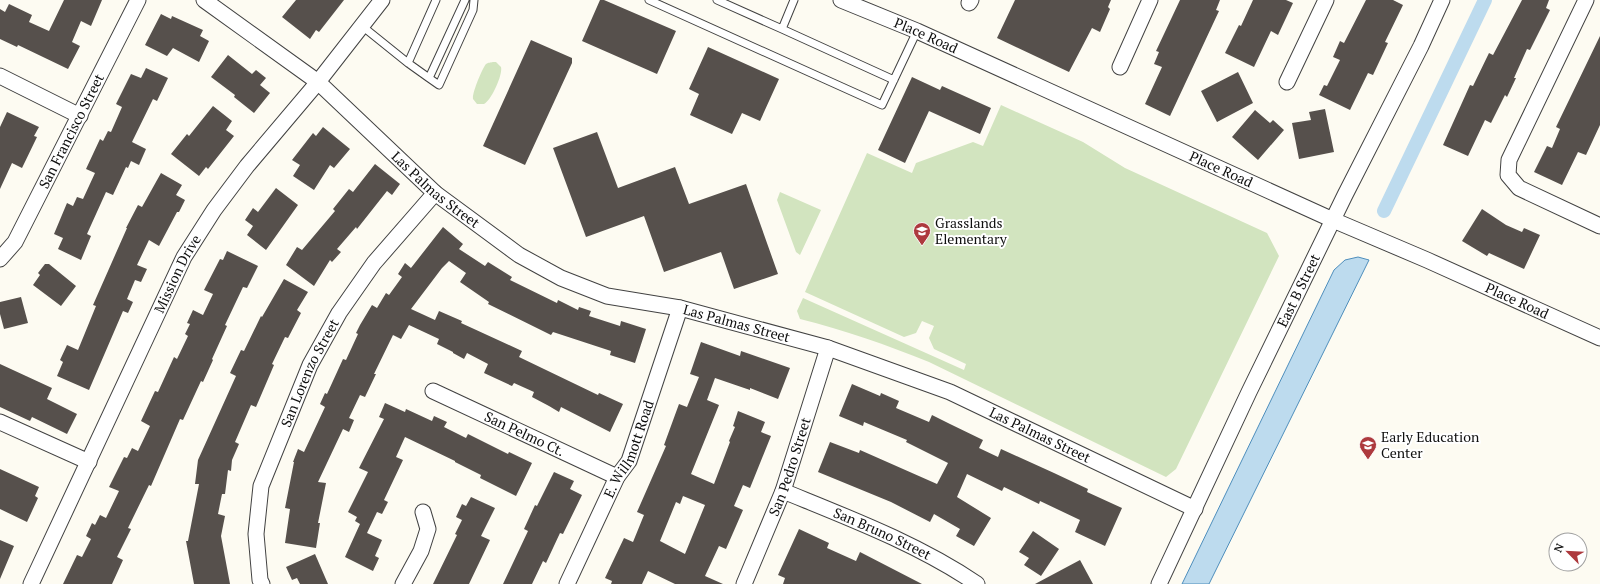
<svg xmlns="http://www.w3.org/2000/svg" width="1600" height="584" font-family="'PT Serif',serif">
<rect width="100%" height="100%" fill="#fdfbf2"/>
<path fill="#d2e4bf" d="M493,62H496L501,67C503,75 491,101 484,104H477L473,99C472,93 482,69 486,64C489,62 490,63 493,62Z
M1001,105L1083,142L1125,168L1267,233L1279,256L1176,469L1166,477L929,362C887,345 844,330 800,319L797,311L803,298L964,370L966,364L934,349L929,338L934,326L922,321L916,333L904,337L805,292L867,153L912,173L916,163L973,142L983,146Z
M780,192L821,210L800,255L796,252L777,200Z"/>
<path fill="#bddbee" stroke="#4e8ebc" d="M1358,257L1369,260L1209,584H1182L1334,270L1345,260Z"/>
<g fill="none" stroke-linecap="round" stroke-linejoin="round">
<path stroke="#bddbee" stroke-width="14" d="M1384,211L1485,0"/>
</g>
<path fill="#56504c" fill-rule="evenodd" d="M64,0H102L91,26L81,21L72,42L80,46L68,69L18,45L17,47L0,39V9L5,12L9,4L32,15L29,22L49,31Z
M296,0H344L319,32L316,30L310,39L282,17Z
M600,0H604L676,31L657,74L582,41Z
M1015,0H1111L1108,7L1110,9L1100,32L1092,28L1069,72L997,38Z
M1180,0H1220L1216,10L1219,11L1170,116L1145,104L1162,67L1154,64L1159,52L1156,51Z
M1253,0H1286L1293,3L1278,35L1271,31L1254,67L1225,53L1239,25L1241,26Z
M1366,0H1393L1403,5L1385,42L1388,43L1373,75L1368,73L1350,110L1319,95L1324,85L1327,86L1340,60L1333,57L1340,41L1344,43Z
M1522,0H1549L1546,8L1550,10L1530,50L1527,49L1514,78H1516L1507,97L1505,95L1491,123L1485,120L1468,156L1443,145L1470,85L1473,86L1489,53L1493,55Z
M161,14L171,19L172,16L203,30L200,36L209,41L199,62L173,48L167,56L145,45Z
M1600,36V125L1586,155L1578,152L1562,185L1534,172L1547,146L1552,148L1560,129L1556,127Z
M531,40L572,58V63L525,165L483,146Z
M708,47L779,79L760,121L742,113L732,134L690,115L699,94L689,89Z
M228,55L252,74L256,70L266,78L260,85L270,93L254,113L234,97L235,95L211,77Z
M146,68L168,78L157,101L153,99L132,142L146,149L139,165L131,161L128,168L126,167L113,195L106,192L87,234L91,236L81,260L58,249L63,238L54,234L67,203L73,206L77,197L83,199L95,173L86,169L100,139L103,141L108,131L111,132L122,107L116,104L131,74L141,78Z
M1238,72L1253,103L1217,122L1201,91Z
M912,77L940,90L942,86L991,108L980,134L929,111L905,163L878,150Z
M213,106L232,121L226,130L234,136L208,169L206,167L199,176L171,154L187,134L189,136Z
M1325,109L1334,152L1299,159L1292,123L1311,120L1309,112Z
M1255,110L1270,123L1273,120L1284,130L1258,160L1232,137Z
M7,112L39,127L34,136L37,137L22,168L12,163L0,189V127Z
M323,127L350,149L334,168L330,165L314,190L293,176L300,165L292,160L313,133L316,136Z
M597,132L618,188L675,167L689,204L746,184L778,274L734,289L721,252L664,272L644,216L586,237L553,148Z
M375,164L400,184L392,195L387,191L357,229L356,227L337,249L341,252L332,262L330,260L314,286L286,265L297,247L302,250L335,211L333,209L349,189L353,192Z
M161,173L182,185L176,195L185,200L179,212H177L159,246L149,240L137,265L147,269L141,282L135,280L127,299L133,302L128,313L123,311L89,390L57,376L63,362L60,360L67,345L78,350L96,306L93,305L127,228H126L138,205L142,207Z
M276,188L298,205L266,250L247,235L253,226L245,220L253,208L258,212Z
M1482,209L1506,225L1522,232L1524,228L1540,235L1524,269L1489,253L1487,256L1462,241Z
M443,227L463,244L459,249L485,266L488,262L512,277L510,280L557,303L558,300L578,310L579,307L591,311L589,316L620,326L621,321L646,329L635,363L610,355L611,351L553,332L551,335L488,304L489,302L460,282L466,273L449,261L442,268L411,309L435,320L439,311L462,321L461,323L522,351L519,357L598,395L599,393L623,404L610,432L561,407L559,412L549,406L532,397L534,392L514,383L512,386L484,373L488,364L467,353L464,359L453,353V352L437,344L439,339L409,325L401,339L393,335L374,374H376L365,397L360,395L349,418L354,420L349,432L343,429L318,482L326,483L318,523H320L316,548L285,543L290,509L285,508L294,462H293L298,449L304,452L325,407L320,404L325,393L327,394L343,359L346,360L358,334L356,333L360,325L372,305L377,308L386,293L389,295L402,277L398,274L405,263L411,268Z
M227,251L258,266L247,288L243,287L225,325L227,326L212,359L213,360L203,382L201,381L183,420L180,419L151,486L149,485L128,528L131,529L117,557L123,560L112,584H63L77,555L82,557L91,539L86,536L92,523L95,525L100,515L106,518L119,491L109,487L124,457L127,458L132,448L138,451L150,426L141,421L155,391L158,392L174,357L177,359L188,336L185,334L190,324L187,323L193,310L203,315L213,294L204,290L220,259L223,260Z
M45,264H49L76,286L61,306L33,285L40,275L38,273Z
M284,279L308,292L297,310L301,313L288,338L285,337L272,364L274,365L256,407L251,405L235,442L239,444L232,460L231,471L228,470L225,494H222L218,514L225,516L221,536L230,584H194L186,541H188L199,484H195L198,460L236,376L230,373L241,350L244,351L261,316L262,317Z
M21,297L28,323L4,329L0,314V302Z
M701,342L740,356L741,351L790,368L778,399L750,388V390L715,378L707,400L719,405L691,474L714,484L730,442L729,441L735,427L733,426L738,411L765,422L761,432L771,436L750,488L743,485L734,506L743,510L726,549L719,546L705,576L723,584H675L648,571L642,584H611L612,581L605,578L624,538L633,542L644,515L637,512L666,446L664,445L679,404L687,407L699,377L690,374ZM683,496L705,505L685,554L660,541L676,502L680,504Z
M0,364L52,388L47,399L77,414L67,434L32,417L30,421L0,407Z
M852,384L880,396L881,393L899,401L896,408L929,422L932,415L950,424L983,440L979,448L998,457L1001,449L1054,473L1088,489L1087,492L1122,508L1105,546L1075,532L1080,520L1040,501L1039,504L1004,487L1002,491L967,474L957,497L991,518L974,546L956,536L960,529L934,514L930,522L891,502L818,472L830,442L859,453L860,450L937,484L948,463L906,442L907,440L864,422L863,426L839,416Z
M385,403L405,412L406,409L432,421L434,416L447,422L444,427L466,438L468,434L508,454L509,452L532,463L516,496L480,478L481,475L455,462V461L405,437L396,457L403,460L384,500L388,502L382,514L377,512L367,533L382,540L375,556L379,558L373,571L345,557L360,524L355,521L357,517L348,512L368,472L359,468L384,419L379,417Z
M0,469L39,487L35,496L38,498L27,522L0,509Z
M554,472L574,481L570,489L582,495L563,534L560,533L546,563L543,561L532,584H503L528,531L524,529L535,505L537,506Z
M471,497L495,508L481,536L490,540L469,584H433L457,535L455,534L462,520L456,517L462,504L466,506Z
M799,529L829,543L827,548L856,561L860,552L922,584H783L785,578L778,575Z
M1033,531L1059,549L1041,576L1024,565L1029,558L1019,552Z
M0,540L14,546L0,579Z
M315,554L328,584H300L297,578L292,580L286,567Z
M1080,560L1093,584H1035Z"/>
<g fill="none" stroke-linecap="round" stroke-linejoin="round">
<defs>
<path id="service" d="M649,0L882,105L917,31
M717,0L782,29L794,0
M362,26L408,63L436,0
M782,29L894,80
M408,63L429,78L465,0
M429,78L439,85L473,10L474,0"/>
<g id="minor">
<path id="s1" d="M204,0L318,82L435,193L519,255L561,278L607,296L680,308L828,348L950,392L1195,509"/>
<path id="s2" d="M841,0L917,31L1333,220L1427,260L1600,338"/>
<path d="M1586,0L1509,160L1508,175L1519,188L1600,226"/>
<path d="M969,3L971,0"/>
<path d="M1120,67L1150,0"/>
<path d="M0,76L80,116"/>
<path d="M1287,82L1326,0"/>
<path id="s3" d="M0,259L15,242L138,0"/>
<path id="s4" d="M433,391L617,477"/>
<path d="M0,422L89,462"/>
<path id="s5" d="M783,491C849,518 918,544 977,584"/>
<path id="s6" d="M31,584L184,257L214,210L247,166L318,82L382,0"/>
<path id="s7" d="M262,584L260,580L256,534L261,486L310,365L339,313L374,263L435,193"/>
<path d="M403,584L421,551L428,529L423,512"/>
<path id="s8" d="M567,584L617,477L629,461L680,308"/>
<path id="s9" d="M744,584L783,491L828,348"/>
<path id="s10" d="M1159,584L1249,392L1345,195L1421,46L1442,0"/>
</g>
</defs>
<use href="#service" stroke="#424242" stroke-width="9"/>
<use href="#minor" stroke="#424242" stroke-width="17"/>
<use href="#service" stroke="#fff" stroke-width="7"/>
<use href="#minor" stroke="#fff" stroke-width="15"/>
</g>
<defs>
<symbol id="school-pin" viewBox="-11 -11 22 30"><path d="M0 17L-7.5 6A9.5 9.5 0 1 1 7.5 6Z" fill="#ad393d" stroke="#fff"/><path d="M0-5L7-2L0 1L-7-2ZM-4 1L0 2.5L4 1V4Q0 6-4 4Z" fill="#fff"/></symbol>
</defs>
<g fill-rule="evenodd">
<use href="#school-pin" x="912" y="221" width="20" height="27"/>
<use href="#school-pin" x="1358" y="435" width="20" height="27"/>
</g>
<g text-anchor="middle" stroke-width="4" stroke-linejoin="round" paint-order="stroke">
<g font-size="14" fill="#0f0f0f" stroke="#fff">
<text dy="5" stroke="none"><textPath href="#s2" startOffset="92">Place Road</textPath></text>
<text dy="5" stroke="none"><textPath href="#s3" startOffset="147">San Francisco Street</textPath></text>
<text dy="5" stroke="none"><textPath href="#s2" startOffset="416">Place Road</textPath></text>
<text dy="5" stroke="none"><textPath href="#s1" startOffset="300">Las Palmas Street</textPath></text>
<text dy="5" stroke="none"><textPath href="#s6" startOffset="343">Mission Drive</textPath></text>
<text dy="5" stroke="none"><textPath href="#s10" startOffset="325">East B Street</textPath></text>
<text dy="5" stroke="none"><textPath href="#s2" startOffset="740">Place Road</textPath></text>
<text dy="5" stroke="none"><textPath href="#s1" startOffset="636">Las Palmas Street</textPath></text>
<text dy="5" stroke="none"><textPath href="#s7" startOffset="222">San Lorenzo Street</textPath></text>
<text dy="5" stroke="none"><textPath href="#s4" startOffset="101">San Pelmo Ct.</textPath></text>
<text dy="5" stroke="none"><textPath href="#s1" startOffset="960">Las Palmas Street</textPath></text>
<text dy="5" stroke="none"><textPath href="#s8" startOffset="149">E. Willmott Road</textPath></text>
<text dy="5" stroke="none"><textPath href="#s9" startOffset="126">San Pedro Street</textPath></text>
<text dy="5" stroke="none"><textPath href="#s5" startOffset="108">San Bruno Street</textPath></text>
</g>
<g font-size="14" fill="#0f0f0f" stroke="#fff" text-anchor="start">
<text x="935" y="228">Grasslands<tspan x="935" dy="16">Elementary</tspan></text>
<text x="1381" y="442">Early Education<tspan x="1381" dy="16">Center</tspan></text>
</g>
</g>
<g transform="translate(1568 552) rotate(294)"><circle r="19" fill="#ffffff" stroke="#9f9f9f"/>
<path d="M0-3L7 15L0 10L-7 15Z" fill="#ad393d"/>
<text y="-6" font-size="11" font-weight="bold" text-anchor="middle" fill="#0f0f0f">N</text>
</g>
</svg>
